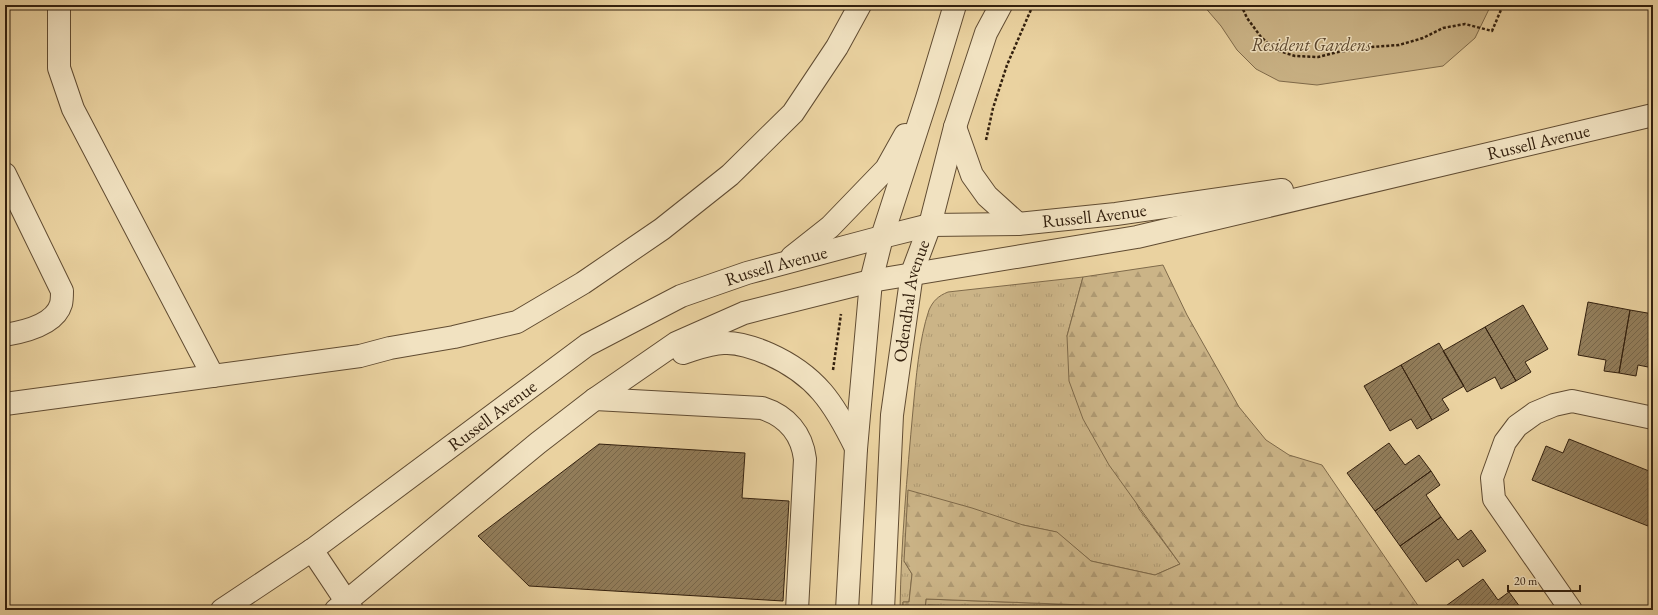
<svg xmlns="http://www.w3.org/2000/svg" width="1658" height="615" font-family="'EB Garamond',serif">
<defs>
<pattern id="grass-tufts" width="24" height="20" patternUnits="userSpaceOnUse"><rect width="24" height="20" fill="#cbb487"/><path d="M3 7l-1-3M5 7V3M7 7l1-3M15 17l-1-3M17 17v-4M19 17l1-3" fill="none" stroke="#af9a73"/></pattern>
<pattern id="forest-firs" width="22" height="20" patternUnits="userSpaceOnUse"><rect width="22" height="20" fill="#cbb487"/><path d="M5 1l3.5 6h-7zM16 11l3.5 6h-7z" fill="#af9a73"/></pattern>
<pattern id="building-hatch" width="6" height="6" patternUnits="userSpaceOnUse"><rect width="6" height="6" fill="#927d5a"/><path d="M-1 1l2-2M0 6l6-6M5 7l2-2" fill="none" stroke="#786649"/></pattern>
</defs>
<rect width="100%" height="100%" fill="#ead2a0"/>
<filter id="stains"><feTurbulence type="fractalNoise" baseFrequency=".005" numOctaves="4"/><feColorMatrix values="0 0 0 0 .2 0 0 0 0 .09 0 0 0 0 .02 0 0 0 .5 -.17"/></filter>
<radialGradient id="worn" r=".72"><stop offset=".6" stop-color="#630" stop-opacity="0"/><stop offset="1" stop-color="#630" stop-opacity=".3"/></radialGradient>
<path fill="url(#grass-tufts)" stroke="#7f6a4a" d="M1083,277L1067,336L1139,509L1180,564L1155,575L1091,561L1056,532L1023,525L904,561L912,574L909,602H903V610H900C901,543 907,476 913,410C916,379 919,339 929,310C933,301 938,296 948,292Z
M926,599L1216,610H1039L928,605V610H925Z"/>
<path fill="url(#forest-firs)" stroke="#7f6a4a" d="M1163,265L1187,315L1239,407L1266,440L1289,455L1322,465L1421,610H1216L926,599L925,610H903V602H909L912,574L904,561L908,490L972,508L1023,525L1057,532L1091,561L1155,575L1180,564L1109,465L1083,419L1069,381L1067,336L1083,277Z"/>
<path fill="#cbb487" stroke="#7f6a4a" d="M1203,5H1491L1475,38L1443,66L1317,85L1279,81L1256,69L1237,50L1221,26Z"/>
<path fill="url(#building-hatch)" stroke="#33200e" d="M1588,302L1630,310L1619,373L1604,371L1606,360L1578,355Z
M1523,305L1548,349L1525,362L1531,372L1516,381L1485,327Z
M1630,310L1653,314V368L1638,365L1636,376L1619,373Z
M1485,327L1516,381L1501,389L1495,377L1467,392L1443,351Z
M1439,343L1464,386L1442,399L1449,410L1432,420L1401,365Z
M1401,365L1432,420L1417,429L1411,419L1390,431L1364,386Z
M1569,439L1649,471L1653,461V528L1532,480L1546,446L1563,453Z
M1389,443L1405,465L1419,455L1431,471L1375,511L1347,473Z
M599,444L745,453L742,498L789,501L783,601L529,586L478,536Z
M1431,471L1440,485L1426,495L1441,517L1400,546L1375,511Z
M1441,517L1458,540L1471,530L1486,551L1463,567L1458,559L1426,582L1400,546Z
M1483,579L1498,600L1509,592L1520,607L1516,610H1444L1443,608Z"/>
<g fill="none" stroke-linecap="round" stroke-linejoin="round">
<defs>
<g id="minor">
<path d="M59,5V68L73,109L213,376"/>
<path d="M955,127L972,175L987,196L1018,224"/>
<path d="M5,174L62,291C62,295 62,300 61,304C55,325 23,332 5,335"/>
<path d="M792,257L830,227L886,169L905,135"/>
<path d="M683,353C696,349 710,343 724,343C739,342 755,348 769,354C816,375 834,403 856,448"/>
<path d="M595,399L762,408C787,416 802,434 805,459L797,610"/>
<path d="M5,404L360,356L390,348L454,337L517,322L583,283L662,229L730,175L793,113L837,47L860,5"/>
<path d="M312,550L352,610"/>
<path id="s1" d="M222,610L312,550L587,345L681,296L747,273L882,237L930,225L1018,224L1116,214L1282,190"/>
<path id="s2" d="M336,610L538,443L595,399L676,343L744,313L871,281L1137,237L1653,115"/>
<path d="M847,610L856,449L871,281L882,237L927,98L955,5"/>
<path id="s3" d="M883,610L892,415L912,273L930,225L955,127L986,33L1001,5"/>
<path d="M1571,610L1494,499L1492,478L1505,442L1517,426L1535,413L1554,405L1572,401L1653,418"/>
</g>
</defs>
<use href="#minor" stroke="#614c32" stroke-width="24"/>
<path stroke="#33200e" stroke-width="2.5" stroke-dasharray="3 2" stroke-linecap="butt" d="M1241,5L1247,18L1261,37L1276,50L1295,56L1318,57L1338,52L1371,47L1399,45L1423,38L1443,28L1465,24L1492,31L1503,5
M986,140L993,108L1007,65L1033,5
M833,370L841,314"/>
<use href="#minor" stroke="#f1e2c1" stroke-width="22"/>
</g>
<g text-anchor="middle" stroke-width="3" stroke-linejoin="round" paint-order="stroke">
<g font-size="18" font-style="italic" fill="#59452c" stroke="#f1e2c1">
<text x="1311" y="51">Resident Gardens</text>
</g>
<g font-size="18" fill="#33200e" stroke="#f1e2c1">
<text dy="6" stroke="none"><textPath href="#s2" startOffset="1320">Russell Avenue</textPath></text>
<text dy="6" stroke="none"><textPath href="#s1" startOffset="981">Russell Avenue</textPath></text>
<text dy="6" stroke="none"><textPath href="#s1" startOffset="657">Russell Avenue</textPath></text>
<text dy="6" stroke="none"><textPath href="#s3" startOffset="311">Odendhal Avenue</textPath></text>
<text dy="6" stroke="none"><textPath href="#s1" startOffset="333">Russell Avenue</textPath></text>
</g>
</g>
<rect width="1658" height="615" fill="none" stroke="#ead2a0" stroke-width="20"/>
<rect x="6" y="6" width="1646" height="603" fill="none" stroke="#33200e" stroke-width="2"/>
<rect x="10" y="10" width="1638" height="595" fill="none" stroke="#33200e"/>
<path d="M1508 585v6h72v-6" fill="none" stroke="#33200e" stroke-width="2"/>
<text x="1514" y="585" font-size="12" fill="#33200e" stroke="#f1e2c1" stroke-width="3" paint-order="stroke">20 m</text>
<rect width="100%" height="100%" filter="url(#stains)"/>
<rect width="100%" height="100%" fill="url(#worn)"/>
</svg>
